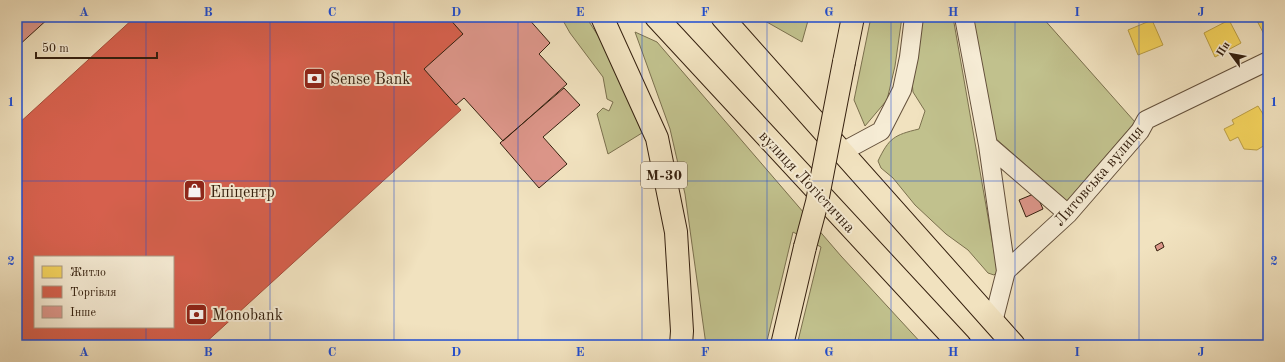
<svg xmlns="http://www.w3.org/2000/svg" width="1285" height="362" font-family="'Old Standard TT',serif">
<rect width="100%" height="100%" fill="#f1e2bf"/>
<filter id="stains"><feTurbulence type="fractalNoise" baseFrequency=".005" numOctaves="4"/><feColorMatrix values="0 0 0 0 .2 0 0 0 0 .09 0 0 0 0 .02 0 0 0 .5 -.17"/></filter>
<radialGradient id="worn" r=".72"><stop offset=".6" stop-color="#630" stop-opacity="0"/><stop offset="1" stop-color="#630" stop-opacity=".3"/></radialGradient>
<path fill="#c1c18d" stroke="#7b704e" d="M561,17H586L615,62L642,133L608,154L597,114L603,108L609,111L613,102L607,99L603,77L570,33Z
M758,17H809L802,42Z
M871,17H902L895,66L887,100L865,126L854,100Z
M918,17H953L995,257L999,270L994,275L988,273L968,250L946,234L915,205L893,178L881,168L878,161C889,138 894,135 919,129L925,111L913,92L912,82Z
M971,17H1042L1135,122L1067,201L994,137Z
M635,32L657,42L841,256L923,345H797L821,247L793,232L766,345H706L685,194L670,129Z"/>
<path fill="#f6d55c" stroke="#bc9f45" d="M1255,17H1268V40H1267Z
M1152,20L1163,45L1138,55L1128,30Z
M1229,20L1241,43L1215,57L1204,33Z
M1258,106L1268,122V143L1257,150L1244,149L1238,137L1230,141L1224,129L1234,124L1232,120Z"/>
<path fill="#d6604d" stroke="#a64d3a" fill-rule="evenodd" d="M135,17H448L463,34L424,69L461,110L203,345H17V125ZM35,257H173V327H35Z"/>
<path fill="#dd968a" stroke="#35200f" d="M23,17H50L17,47V23Z
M448,17H527L550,43L539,54L567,84L503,141L464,98L456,105L424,69L463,34Z
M564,88L580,105L543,137L567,164L539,188L500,143Z
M1036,193L1043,209L1026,217L1019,200Z
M1162,242L1164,247L1157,251L1155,246Z"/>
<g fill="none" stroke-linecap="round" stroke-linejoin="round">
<defs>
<path id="street" d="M964,17L988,145L1006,271
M988,145L1068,214
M842,152L881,131L902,90L909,57L914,17
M993,322L1006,271L1068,214L1140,131L1146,120L1268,61"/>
<path id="primary" d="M656,17L960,345
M722,17L1014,345"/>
<path id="highway" d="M602,17L657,138L676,232L682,331L681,345
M844,62L853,17
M782,345L805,247"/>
</defs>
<use href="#street" stroke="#64503b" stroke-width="20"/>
<use href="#primary" stroke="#35200f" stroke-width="24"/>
<use href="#highway" stroke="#35200f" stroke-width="24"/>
<use href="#street" stroke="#f6ecd5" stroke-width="18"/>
<use href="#primary" stroke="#f1e2bf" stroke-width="22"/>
<use href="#highway" stroke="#f1e2bf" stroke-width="22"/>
<defs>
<path id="highway-bridge" d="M805,247L817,202L844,62"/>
</defs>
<use href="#highway-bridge" stroke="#35200f" stroke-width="24" stroke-linecap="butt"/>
<use href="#highway-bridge" stroke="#f1e2bf" stroke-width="22"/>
</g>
<path fill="none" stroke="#1d4ed8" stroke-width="1" stroke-opacity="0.55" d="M146,17V257M270,17V345M394,17V345M518,17V345M642,17V345M767,17V345M891,17V345M1015,17V345M1139,17V345M17,181H1268M146,327V345"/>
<defs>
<symbol id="bank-square" viewBox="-11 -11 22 22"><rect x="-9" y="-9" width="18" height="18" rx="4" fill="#8f2418" stroke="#f6ecd5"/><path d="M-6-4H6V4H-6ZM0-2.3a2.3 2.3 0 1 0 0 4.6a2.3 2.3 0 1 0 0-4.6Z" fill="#fff"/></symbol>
<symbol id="shop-square" viewBox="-11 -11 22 22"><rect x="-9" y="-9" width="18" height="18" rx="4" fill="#8f2418" stroke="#f6ecd5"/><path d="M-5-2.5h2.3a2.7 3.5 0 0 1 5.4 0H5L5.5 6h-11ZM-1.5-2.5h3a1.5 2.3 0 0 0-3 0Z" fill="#fff"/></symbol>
</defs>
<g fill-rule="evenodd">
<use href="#bank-square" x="302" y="66" width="25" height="25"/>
<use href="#shop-square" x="182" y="178" width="25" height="25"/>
<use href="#bank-square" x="184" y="302" width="25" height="25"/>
</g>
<g text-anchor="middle" stroke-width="4" stroke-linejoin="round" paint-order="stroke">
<rect fill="#f6ecd5" stroke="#6f5d4a" stroke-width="1" x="641" y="162" width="46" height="26" rx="3"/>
<g font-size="15" font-weight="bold" fill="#35200f">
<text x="664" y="180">М-30</text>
</g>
<g font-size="16" fill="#35200f" stroke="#f6ecd5" text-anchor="start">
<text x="330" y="84">Sense Bank</text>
<text x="210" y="197">Епіцентр</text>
<text x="212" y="320">Monobank</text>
</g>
<g font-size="16" fill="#35200f" stroke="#f6ecd5">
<text transform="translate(1098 175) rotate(-49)" y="6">Литовська вулиця</text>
<text transform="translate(808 181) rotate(47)" y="6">вулиця Логістична</text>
</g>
</g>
<rect width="1285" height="362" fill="none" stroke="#f1e2bf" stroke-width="44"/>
<rect x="34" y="256" width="140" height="72" fill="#f6ecd5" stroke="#a99a86"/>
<rect x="42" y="266" width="20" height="12" fill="#f6d55c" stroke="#a99a86"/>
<text x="70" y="276" font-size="12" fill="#35200f">Житло</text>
<rect x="42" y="286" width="20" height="12" fill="#d6604d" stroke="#a99a86"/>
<text x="70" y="296" font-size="12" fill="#35200f">Торгівля</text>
<rect x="42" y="306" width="20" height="12" fill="#dd968a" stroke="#a99a86"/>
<text x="70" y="316" font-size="12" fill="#35200f">Інше</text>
<g transform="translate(1231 54) rotate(302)" stroke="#f6ecd5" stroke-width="3" paint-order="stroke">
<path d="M0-3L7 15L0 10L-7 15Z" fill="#35200f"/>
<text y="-6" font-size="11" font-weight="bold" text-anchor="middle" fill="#35200f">Пн</text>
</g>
<path d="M36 52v6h121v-6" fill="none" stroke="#35200f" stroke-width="2"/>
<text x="42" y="52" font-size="12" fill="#35200f" stroke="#f6ecd5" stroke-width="3" paint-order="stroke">50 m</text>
<rect x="22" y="22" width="1241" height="318" fill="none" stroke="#1d4ed8" stroke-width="1.5"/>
<g font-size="13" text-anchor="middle" font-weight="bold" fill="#1d4ed8">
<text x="84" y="16">A</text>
<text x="208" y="16">B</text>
<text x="332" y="16">C</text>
<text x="456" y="16">D</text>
<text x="580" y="16">E</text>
<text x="705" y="16">F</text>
<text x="829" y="16">G</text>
<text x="953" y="16">H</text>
<text x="1077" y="16">I</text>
<text x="1201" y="16">J</text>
<text x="11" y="106">1</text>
<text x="1274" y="106">1</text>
<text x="11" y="265">2</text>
<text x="1274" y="265">2</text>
<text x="84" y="356">A</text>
<text x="208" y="356">B</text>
<text x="332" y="356">C</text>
<text x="456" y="356">D</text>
<text x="580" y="356">E</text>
<text x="705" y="356">F</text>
<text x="829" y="356">G</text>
<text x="953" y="356">H</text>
<text x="1077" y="356">I</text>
<text x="1201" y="356">J</text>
</g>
<rect width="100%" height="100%" filter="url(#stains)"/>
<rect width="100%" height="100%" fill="url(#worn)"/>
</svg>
